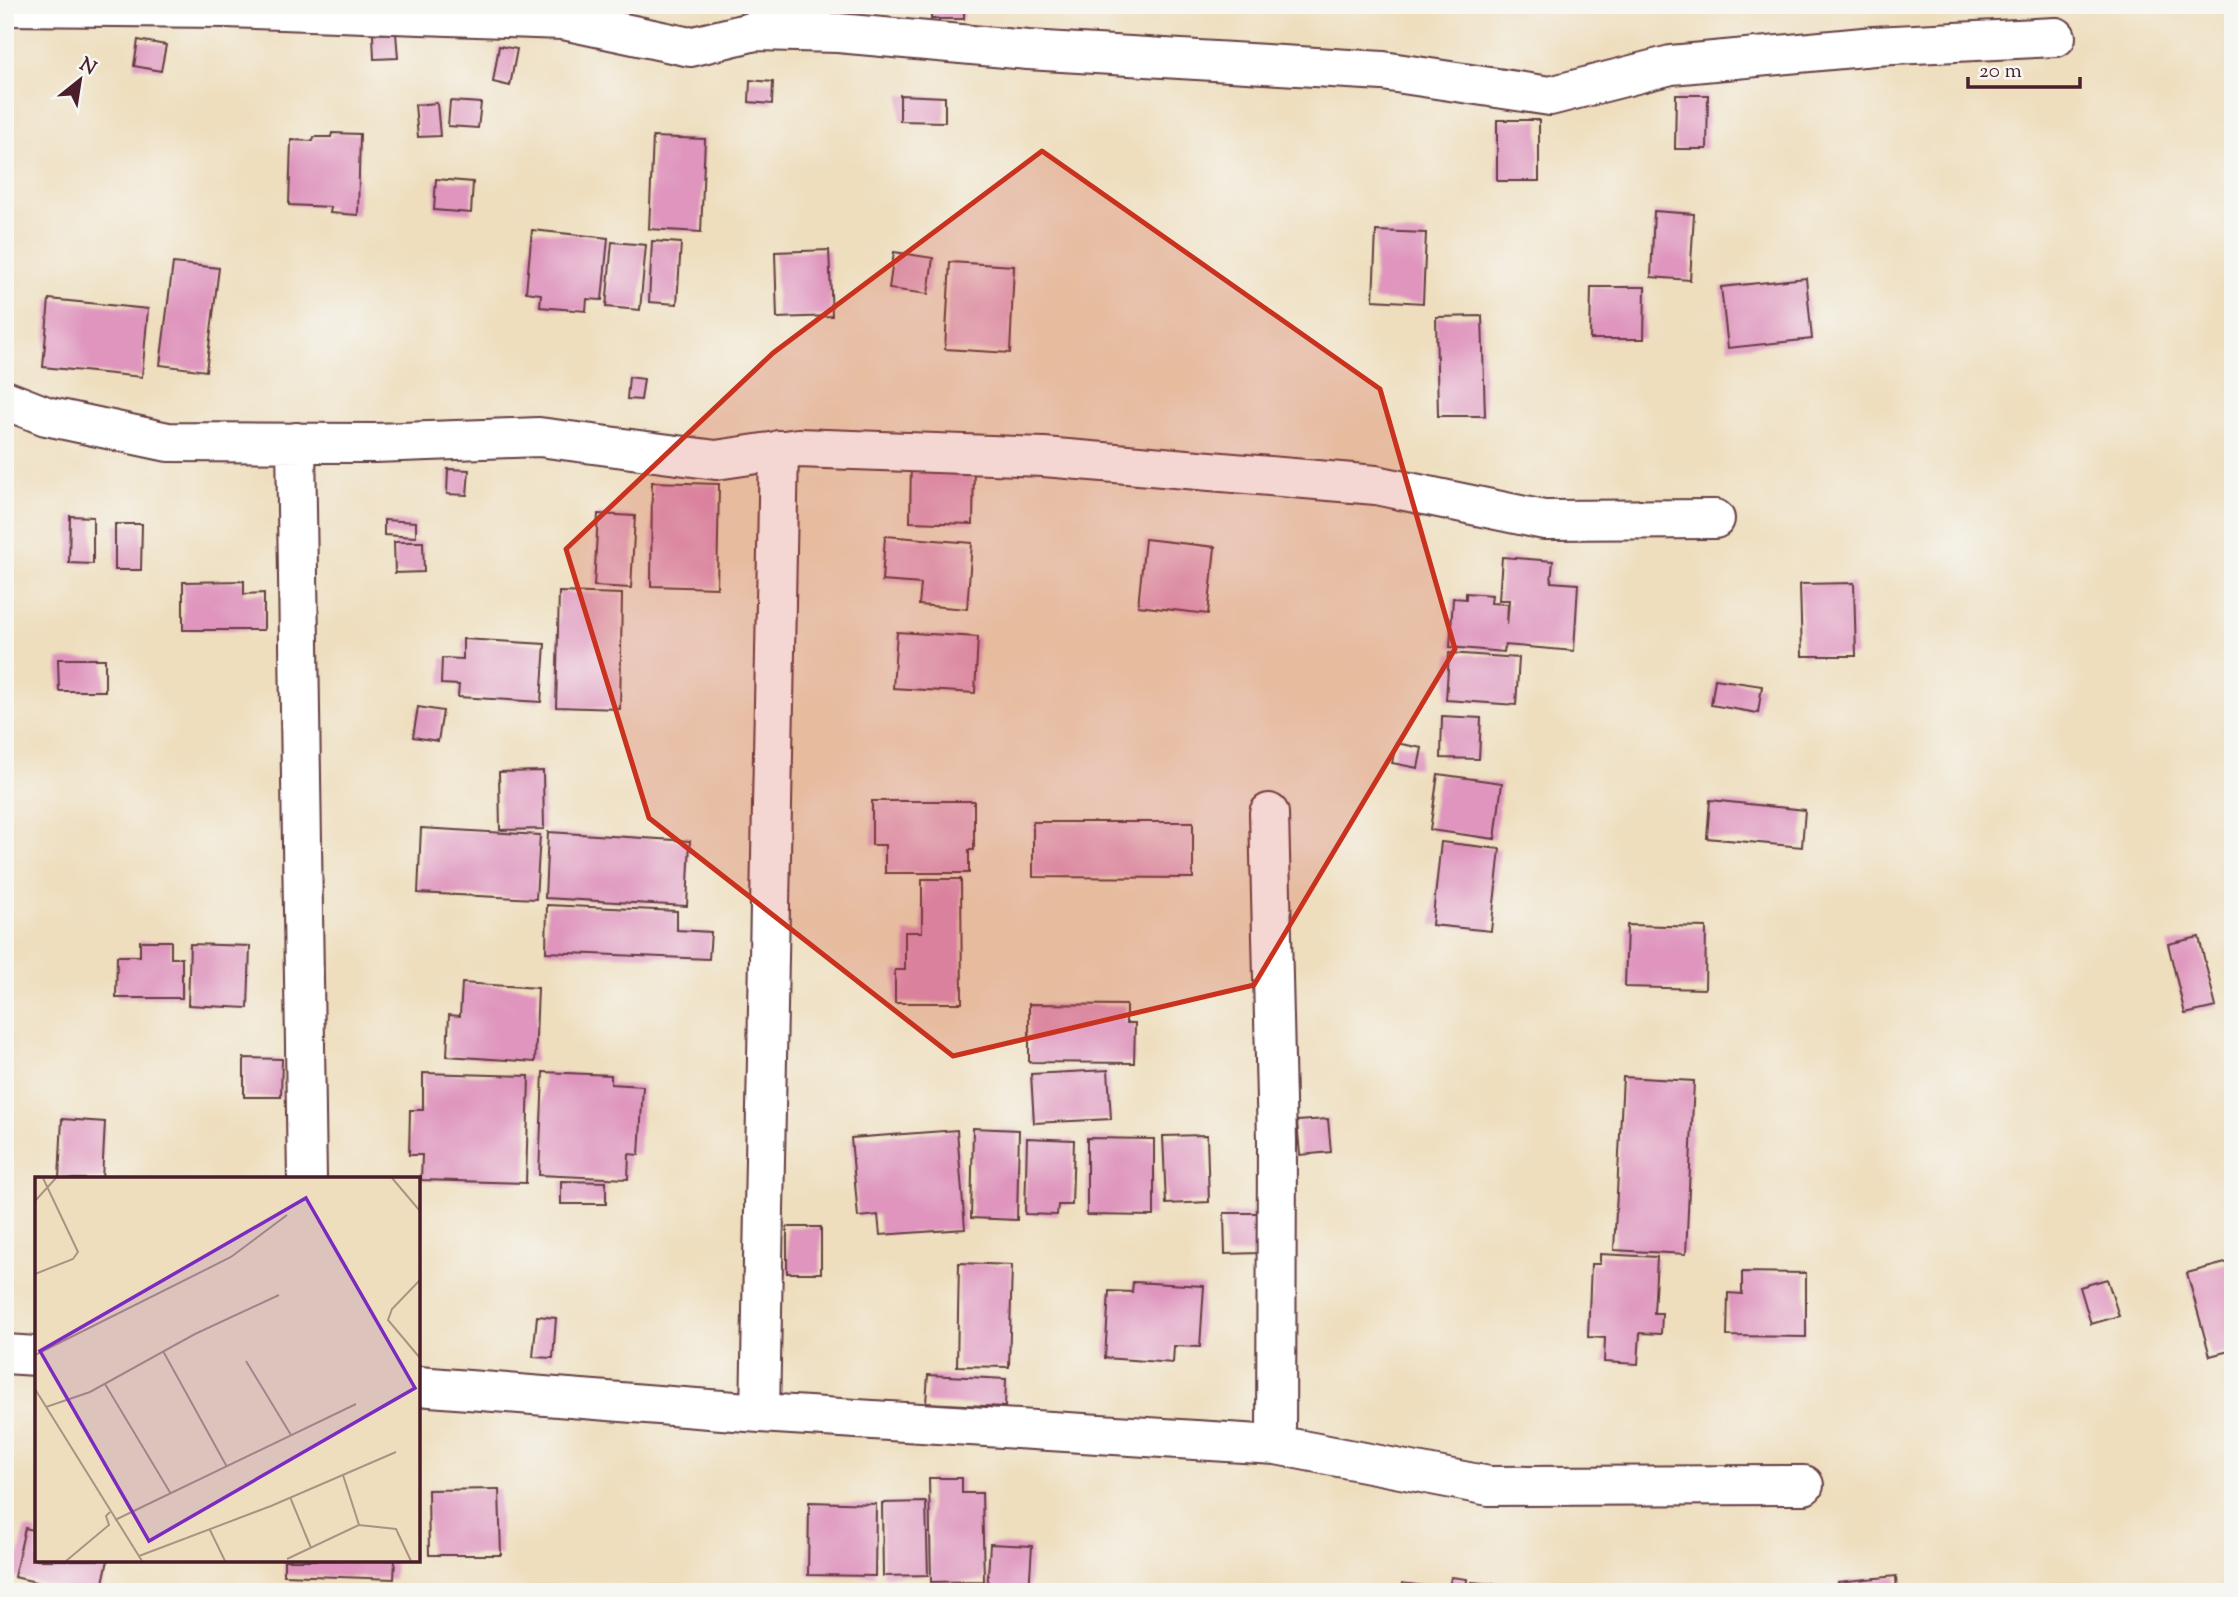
<svg xmlns="http://www.w3.org/2000/svg" width="2238" height="1597" font-family="'Sorts Mill Goudy',serif">
<rect width="100%" height="100%" fill="#f6f6f2"/>
<filter id="ink" filterUnits="userSpaceOnUse"><feTurbulence type="fractalNoise" baseFrequency=".0143" numOctaves="2"/><feDisplacementMap in="SourceGraphic" scale="14" xChannelSelector="R" yChannelSelector="G"/><feConvolveMatrix kernelMatrix="1 2 1 2 8 2 1 2 1" color-interpolation-filters="sRGB"/></filter>
<filter id="wash" filterUnits="userSpaceOnUse"><feTurbulence type="fractalNoise" baseFrequency=".00686" numOctaves="4" result="noise"/><feDisplacementMap in="SourceGraphic" scale="28" xChannelSelector="R" yChannelSelector="G"/><feGaussianBlur stdDeviation="1.57" result="paint"/><feColorMatrix in="noise" values="0 0 0 0 0 0 0 0 0 0 0 0 0 0 0 0 0 1.4 0 .05"/><feComposite in="paint" operator="in"/></filter>
<g filter="url(#wash)">
<rect width="100%" height="100%" fill="#eedebe"/>
<g id="blocks">
<path fill="#df95bd" d="M931,5H964V19H931Z
M396,33L398,58L374,59L373,34Z
M138,40L166,45L161,71L134,66Z
M499,46L517,49L510,86L493,82Z
M750,80L773,82L772,104L749,102Z
M900,95L945,97V122L900,121Z
M1676,95H1708L1707,149H1675Z
M450,101L481,103L478,128L448,126Z
M437,103L440,136L418,137L415,105Z
M1497,120H1539V181H1497Z
M332,133L360,134L358,215L330,213L331,207L289,205L291,140L313,141L314,137H331Z
M653,137L705,139L701,232L649,229Z
M436,179L473,182L471,213L434,210Z
M1654,211L1694,214L1690,280L1651,277Z
M532,230L608,238L602,300L587,299L586,311L540,307L541,294L526,292Z
M1376,231L1426,233L1423,303L1373,300Z
M652,241L681,243L677,304L649,302Z
M612,242L646,245L640,310L606,307Z
M829,250L832,316L777,318L775,252Z
M894,252L933,258L928,294L889,289Z
M950,262L1014,266L1010,353L945,349Z
M173,263L219,268L206,371L160,365Z
M1806,278L1812,339L1728,348L1721,287Z
M1591,287H1645L1644,339H1590Z
M49,299L148,309L142,377L43,367Z
M1482,316L1485,416H1438L1436,317Z
M629,377L644,379L641,400L627,399Z
M911,462L974,464L973,524L910,522Z
M448,469L469,470L467,495L447,494Z
M652,482L719,484L717,588L651,586Z
M598,514L635,516L631,588L594,586Z
M70,516L93,517V564L69,563Z
M384,520L416,522V537L384,535Z
M115,524H142L141,570H115Z
M885,536L972,543L967,609L919,605L921,584L882,581Z
M1145,539L1215,547L1208,614L1138,606Z
M394,542H423L424,572L395,573Z
M1502,557L1553,561L1551,582L1578,584L1574,651L1505,645L1504,652L1450,647L1453,598L1466,599V593L1492,595L1491,603L1508,604L1507,625L1509,600H1499Z
M244,581V594L264,593V630H183V582Z
M1854,583L1856,656H1802L1800,584Z
M559,592L622,594L620,709L556,707Z
M897,632L978,637L975,693L893,688Z
M463,639L545,644L541,702L458,697L459,685L441,684L442,658L463,659Z
M1449,653L1519,658L1516,705L1446,700Z
M58,659H105V691H59Z
M1715,679L1762,686L1758,713L1711,705Z
M418,707L443,711L438,741L413,737Z
M1442,716L1481,718L1479,759L1441,758Z
M1396,743L1422,748L1418,768L1392,763Z
M543,771L544,829L500,830L499,772Z
M1438,774L1502,783L1495,839L1430,830Z
M1710,800L1805,810L1802,847L1707,838Z
M872,801H974V850H969V873H885V845H872Z
M1033,822H1193V878L1033,877Z
M421,828L540,835L536,899L418,893Z
M548,832L690,841L687,906L545,898Z
M1441,842L1500,849L1491,931L1432,925Z
M922,879H961L962,1003H895V970H905V932H922Z
M547,905L677,911V930L711,932L709,959L546,952Z
M1627,925L1706,927L1705,989L1625,987Z
M2199,937L2216,1007L2185,1014L2168,944Z
M140,941H171V958H182V998H116L117,956H140Z
M190,944L250,946L248,1008L188,1005Z
M462,983L538,988L535,1062L447,1056L449,1015L460,1016Z
M1029,1004L1126,1005V1023H1135L1134,1063L1029,1062Z
M244,1058L282,1059L281,1097H244Z
M1108,1070L1111,1119L1034,1123L1031,1074Z
M543,1072L611,1075V1084L643,1086L639,1155L629,1154L628,1179L539,1175Z
M423,1073L529,1076L526,1183L421,1180L422,1155H409L410,1110H423Z
M1623,1077L1694,1081L1686,1254L1614,1250Z
M62,1119L105,1122L102,1179H59Z
M1328,1119L1331,1152L1300,1155L1297,1121Z
M973,1128L1019,1130L1017,1220L971,1218Z
M957,1130L965,1229L880,1235L878,1215L858,1217L851,1138Z
M1207,1135L1209,1202L1166,1204L1163,1136Z
M1027,1138L1074,1140L1072,1205H1058L1057,1215L1025,1214Z
M1087,1138L1154,1139V1216L1087,1215Z
M561,1181L606,1182V1204H561Z
M1224,1213H1258L1259,1253L1225,1254Z
M787,1227H821V1273H787Z
M1600,1254L1657,1257L1654,1313H1662L1661,1334L1640,1333L1638,1364L1604,1362L1605,1338L1588,1337L1591,1264H1600Z
M2233,1261V1350L2210,1356L2187,1273Z
M959,1263L1012,1265L1009,1367L957,1366Z
M1742,1272L1806,1273V1337L1727,1336L1728,1293L1742,1294Z
M2107,1279L2119,1316L2091,1324L2080,1287Z
M5,1280H8L9,1310H5Z
M1133,1282L1204,1286L1200,1347L1174,1346L1173,1363L1105,1358L1109,1291L1132,1292Z
M537,1316L556,1318L553,1358L533,1357Z
M928,1375L1006,1379L1005,1407L926,1403Z
M929,1478H962V1493H982L984,1581L931,1582Z
M499,1489L501,1555H429L428,1490Z
M809,1502L876,1504L875,1576L808,1575Z
M926,1502L928,1575L883,1576L882,1503Z
M25,1528L37,1531V1560H108L101,1592H80L14,1577Z
M990,1544L1032,1546L1029,1592H987Z
M284,1560H395L394,1579L284,1575Z
M1896,1576L1897,1592H1839L1838,1582Z
M1451,1577L1467,1579L1466,1592H1401L1402,1583L1449,1589Z
M1472,1582L1529,1588V1592H1471Z
M942,1586L985,1590V1592H942Z"/>
</g>
</g>
<g filter="url(#ink)">
<use href="#blocks" fill-opacity="0" stroke="#633c41" stroke-width="2"/>
<g fill="none" stroke-linecap="round" stroke-linejoin="round">
<defs>
<path id="minor" d="M5,6L226,8L563,20L690,47L755,31L838,33L1028,50L1383,71L1550,96L1671,65L1874,46L2056,37
M5,400L46,416L168,442L374,443L539,437L716,460L798,448L1044,457L1376,485L1544,520L1715,519
M296,442L307,1179
M1269,813L1277,1141L1276,1445
M5,1354L37,1356
M418,1386L760,1413L1276,1445L1489,1486L1804,1485
M760,1413L779,450"/>
</defs>
<use href="#minor" stroke="#633c41" stroke-width="42"/>
<use href="#minor" stroke="#fff" stroke-width="38"/>
</g>
</g>
<path fill="#c8321e" fill-opacity="0.2" stroke="#c8321e" stroke-width="5" stroke-linejoin="round" d="M1042,151L1380,389L1455,649L1254,985L953,1056L649,818L566,549L773,353Z"/>
<g transform="translate(35 1177)">
<rect width="385" height="385" fill="#eedebe"/>
<path fill="none" stroke="#ac9283" stroke-width="2" d="M357,1L385,34M0,24L21,1M0,97L38,82L43,75L8,1M385,103L357,132L353,143L385,181M128,174L192,290M0,178L196,80L252,38M211,184L256,258M70,207L136,317M0,212L107,384M11,230L55,215L160,157L244,118M255,320L276,371M80,343L321,227M324,348L361,352L376,384M175,353L190,384M104,379L236,329L361,275M252,382L324,348L308,298M31,384L74,348L71,339L75,335"/>
<path fill="#7b2cbf" fill-opacity="0.15" stroke="#7b2cbf" stroke-width="3.5" d="M271,21L380,211L114,364L5,174Z"/>
<rect width="385" height="385" fill="none" stroke="#4a1f2b" stroke-width="3.5"/>
</g>
<rect width="2238" height="1597" fill="none" stroke="#f6f6f2" stroke-width="28"/>
<g transform="translate(80 80) rotate(30)" stroke="#f6f6f2" stroke-width="5" paint-order="stroke">
<path d="M0-5L12 26L0 18L-12 26Z" fill="#4a1f2b"/>
<text y="-10" font-size="19" font-weight="bold" text-anchor="middle" fill="#4a1f2b">N</text>
</g>
<path d="M1968 77v10h112v-10" fill="none" stroke="#4a1f2b" stroke-width="3.5"/>
<text x="1979" y="77" font-size="21" fill="#4a1f2b" stroke="#f6f6f2" stroke-width="5" paint-order="stroke">20 m</text>
</svg>
